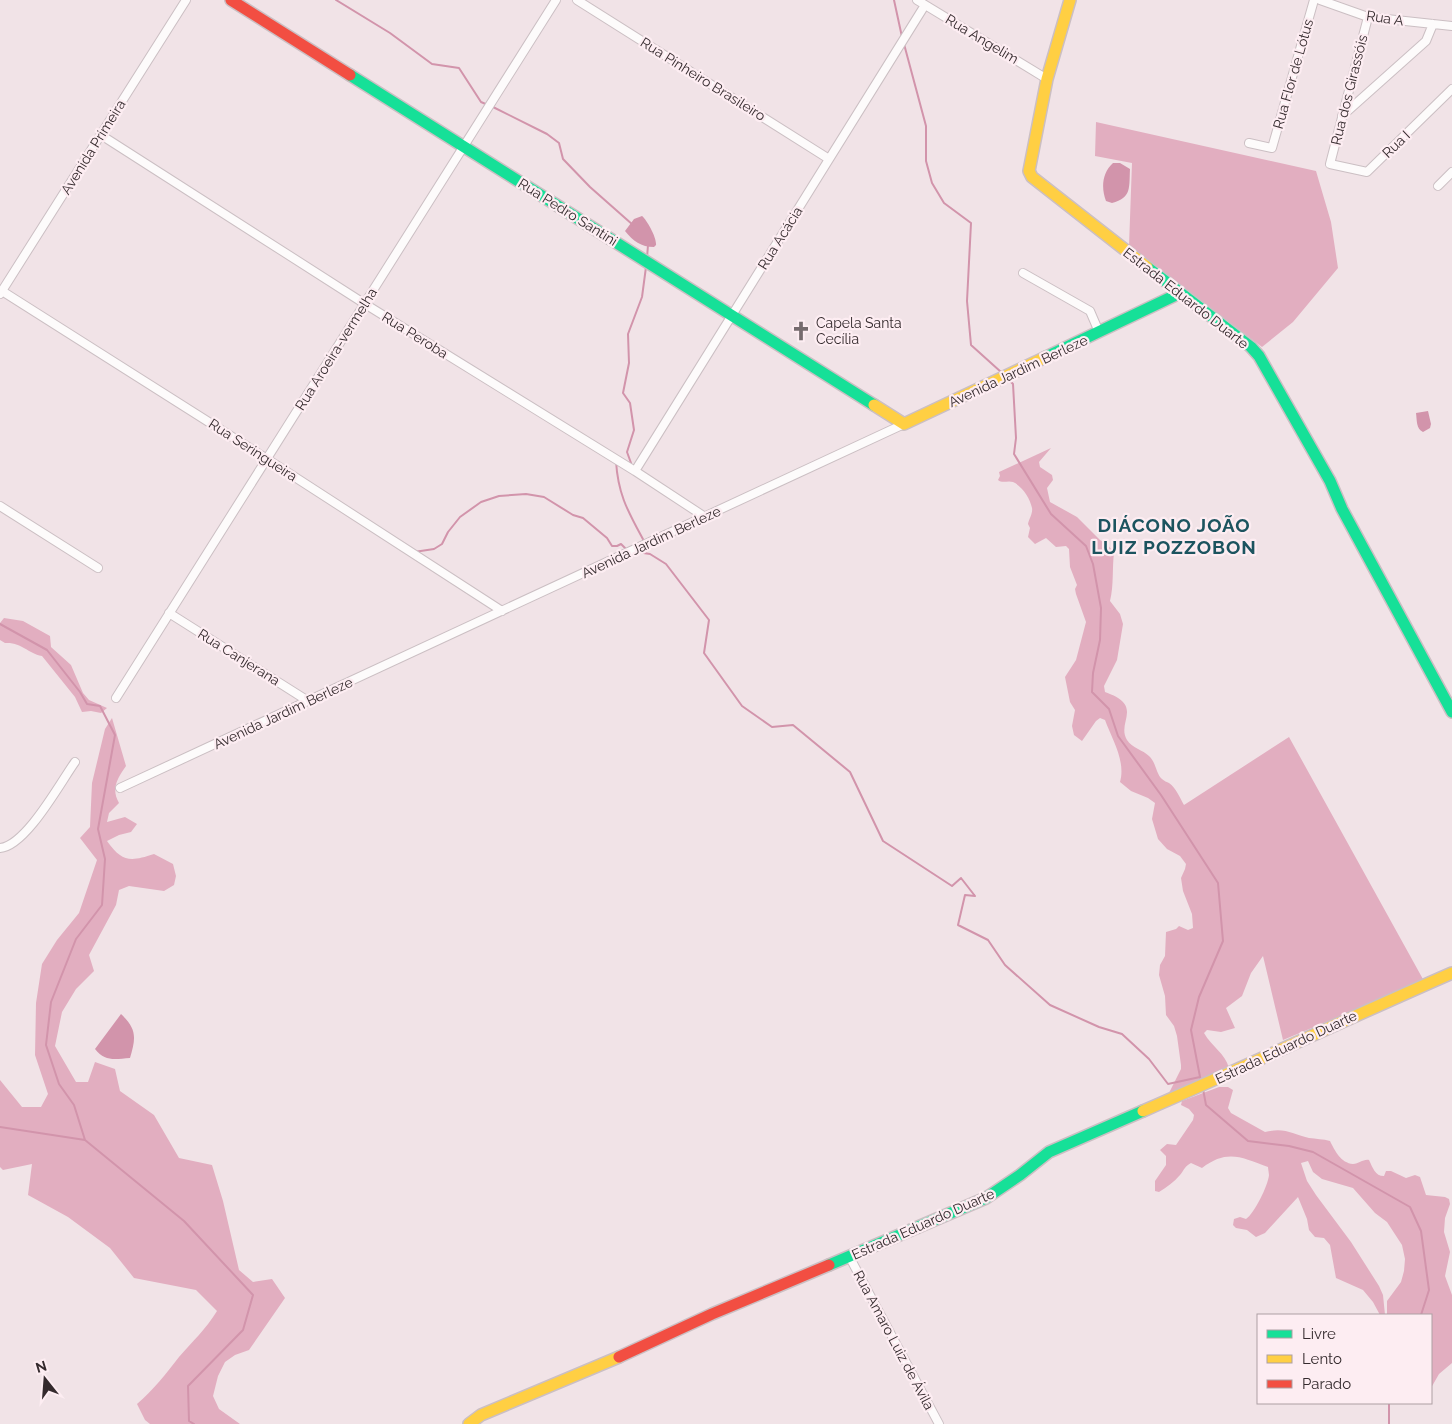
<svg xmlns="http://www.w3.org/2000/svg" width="1452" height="1424" font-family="Raleway,sans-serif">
<rect width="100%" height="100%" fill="#f1e3e7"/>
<path fill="#e2aec0" d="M1096,122L1316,171L1331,222L1338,268L1293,322L1262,347L1129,246L1132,163L1095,156Z
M1051,448L1039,462L1040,467L1052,475L1053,480L1047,488L1050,502L1077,517L1100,540L1108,545L1114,553C1112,569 1114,585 1110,601L1120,614L1123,624L1117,660L1104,686L1105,692C1145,706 1116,722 1127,740C1132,748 1143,750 1149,756C1156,762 1156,774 1162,779C1164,781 1167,782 1169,783C1176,788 1180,798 1184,805L1289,737L1424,981L1283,1040L1263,956L1251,973L1242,996L1226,1008L1235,1028L1221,1032L1207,1030L1204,1033C1212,1047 1225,1053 1229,1068L1168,1095L1181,1069V1065L1177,1036L1174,1026L1166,1015L1165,996L1159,975L1160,965L1165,956L1166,932L1176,929L1179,926L1188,930L1193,928L1192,914L1183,891L1181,878L1185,869L1186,864L1180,856L1167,849L1158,839L1152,819L1155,803L1148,798L1131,791L1120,782C1126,761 1112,739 1105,720L1100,718L1096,721L1082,741L1074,735L1072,726L1075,710L1070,702L1065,677L1076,660L1086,622L1076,594L1075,589L1077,585L1070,567L1069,549L1066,546L1056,547L1046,538L1035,544L1028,537L1030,528L1028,524C1029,519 1033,513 1032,508C1030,498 1022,486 1013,482C1007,480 1003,484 998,480L1000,476L999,472Z
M4,618L23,621L50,636L51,647L71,665L83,693L89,700L107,708L101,713L91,711L82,712L75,697L42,656C27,653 22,642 5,643L0,640V623Z
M112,718L126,766C117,779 111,789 119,803L109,813L107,822L125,817L137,824L131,832L119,835L107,841C122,862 130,862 154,854L173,864L176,876L174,885L164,891L129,886L119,890L116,905L89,955L94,971L76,989L62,1012L55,1046L76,1082H88L95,1062L115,1069L120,1091L154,1115L179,1158L212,1165L223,1201L239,1270L253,1282L272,1279L285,1298L249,1350L235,1355L225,1362L218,1376L213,1396L219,1409L240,1424H150L145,1420L137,1404C153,1390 166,1374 179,1357C192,1342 206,1329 217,1311L196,1290L134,1278L110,1248L68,1217L28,1195L32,1164L3,1170L0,1167V1080L22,1107H41L48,1094L35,1055L36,1003L42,964L57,940L79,913L97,860L80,838L90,827L92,783L105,729Z
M1219,1087H1228L1233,1090L1228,1108L1231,1113L1265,1132C1285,1127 1292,1134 1309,1138C1316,1139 1323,1139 1330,1141C1335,1151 1341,1163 1353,1164C1359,1164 1363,1159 1369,1160C1373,1168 1375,1176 1384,1176L1386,1171H1391L1406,1178L1415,1175L1420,1177L1426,1195L1445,1197L1449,1199L1450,1204L1445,1218L1444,1232L1450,1252L1445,1276L1452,1295V1363L1439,1374L1431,1388V1315H1387V1301L1401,1282L1404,1271L1405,1259L1402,1245L1387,1222L1375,1213L1353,1188L1322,1179L1313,1172L1308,1161L1301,1163L1307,1181L1316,1195L1351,1242L1379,1286L1383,1295L1385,1315H1380L1373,1302L1363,1290L1336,1278L1330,1245L1324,1238L1315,1237L1309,1230L1307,1219L1298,1197L1265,1233L1256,1237L1247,1230L1236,1228L1233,1225L1234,1219L1240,1217L1246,1219C1254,1214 1268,1186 1269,1175C1269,1174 1268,1168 1268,1167C1241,1157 1227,1149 1202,1168L1191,1163C1185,1166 1184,1170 1180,1175C1174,1182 1167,1187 1159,1192L1155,1191V1181L1166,1165V1156L1160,1150L1167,1144L1176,1145L1193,1120L1194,1115L1189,1109L1181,1105L1182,1101Z"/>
<path fill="#d294ab" d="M1113,163H1120L1130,169C1129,187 1132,198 1112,203L1106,201C1101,188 1102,173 1113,163Z
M642,216C647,220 657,238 656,245L654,247C641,247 633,241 625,231L634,219Z
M1428,411L1431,424L1430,428L1423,432C1416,429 1417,420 1416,413Z
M121,1014C137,1029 136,1038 130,1058C115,1059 105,1062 95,1049Z"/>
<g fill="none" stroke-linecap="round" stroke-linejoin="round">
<path stroke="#d294ab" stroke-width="2" d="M336,0L390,33L432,64L459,68L481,102L488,105
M894,0L902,37
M904,44L926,126V161L932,183L944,203L971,223L967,301L971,345L1001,372
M493,107L547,134L559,143L563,159L590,187L633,225
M647,258L648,245
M1008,379L1013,384L1016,438L1014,454L1051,514L1086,546L1093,564L1101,608L1100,640L1093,673L1092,692L1109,709L1118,736L1161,795L1218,883L1223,941L1199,997L1191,1030L1201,1082
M616,461C618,496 629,513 645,543
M627,464L631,463L627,452L634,430L630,403L623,393L629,363L628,334L642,297L646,267
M414,552L434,549L442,544L448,532L460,517L481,502L499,496L526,494L544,497L573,515L583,518L607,538L612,546H617L621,544L627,550
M637,552L650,554L666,564L709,620L704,653L742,706L772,727L793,725L850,772L883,841L952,886L961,878L975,896L965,895L958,925L988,940L1005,965L1050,1005L1099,1027L1122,1034L1149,1059L1168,1084L1200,1077
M0,624L47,650L80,692L87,704L100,706L115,735L98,829L105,859L102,905L76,939L51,1002L46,1045L59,1084L74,1105L85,1140
M1203,1089L1206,1105L1248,1141L1289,1146L1313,1152L1410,1207L1421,1231L1429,1290L1421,1315
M0,1127L85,1140L184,1221L253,1295L243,1330L188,1386L189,1421L194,1424
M1389,1403V1424"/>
<defs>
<path id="street" d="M577,0L829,159
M917,0L1047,79
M1320,0L1368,17L1452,26
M1368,17L1330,164L1367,172L1452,89
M1342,116L1426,41L1433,24
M101,135L365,304L635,471L705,517
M1249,143L1272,148L1314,0
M1438,186L1452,172
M1023,273L1090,311L1099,332
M2,291L267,459L502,611
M0,294L186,0
M635,471L925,5
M0,506L98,568
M169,613L308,701
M116,698L556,0
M120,788L904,424
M0,848C26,846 60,783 75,762
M849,1256L939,1424"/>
<path id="fast" d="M350,75L874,405
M1147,267L1251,347L1259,356L1330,481L1342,509L1452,712
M1046,357L1180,293
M829,1265L986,1198L1020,1175L1049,1152L1143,1111"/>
<path id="slow" d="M1070,0L1047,79L1029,171L1032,177L1147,267
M874,405L904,424L1046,357
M1143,1111C1247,1066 1349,1018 1452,973
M469,1424L481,1415L619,1357"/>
<path id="jam" d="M231,0L350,75
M619,1357L712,1314L829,1265"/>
</defs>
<use href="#street" stroke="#cbbfc3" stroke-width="10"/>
<use href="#fast" stroke="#cbbfc3" stroke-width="14"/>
<use href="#slow" stroke="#cbbfc3" stroke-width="14"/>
<use href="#jam" stroke="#cbbfc3" stroke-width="14"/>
<use href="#street" stroke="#fdfbfb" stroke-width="8"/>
<use href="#fast" stroke="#16e098" stroke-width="11"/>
<use href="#slow" stroke="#ffcf43" stroke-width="11"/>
<use href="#jam" stroke="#f24e42" stroke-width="11"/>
</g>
<defs>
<symbol id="church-bare" viewBox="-9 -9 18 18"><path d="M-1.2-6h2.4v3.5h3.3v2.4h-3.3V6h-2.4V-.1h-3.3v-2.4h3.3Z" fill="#766b6e" stroke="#fdedf2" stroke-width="2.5" paint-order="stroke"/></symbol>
</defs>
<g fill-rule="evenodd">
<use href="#church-bare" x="787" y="317" width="28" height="28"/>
</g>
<g text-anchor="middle" stroke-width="4.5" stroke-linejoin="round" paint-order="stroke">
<g font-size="14" fill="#342a2d" stroke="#fdedf2">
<text transform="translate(1385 18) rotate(8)" y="5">Rua A</text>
<text transform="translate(982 39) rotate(31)" y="5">Rua Angelim</text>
<text transform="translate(1293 74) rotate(-74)" y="5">Rua Flor de Lótus</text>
<text transform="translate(703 79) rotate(32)" y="5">Rua Pinheiro Brasileiro</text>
<text transform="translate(1349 90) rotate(-76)" y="5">Rua dos Girassóis</text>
<text transform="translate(1396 144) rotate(-44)" y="5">Rua I</text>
<text transform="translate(93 147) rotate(-58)" y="5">Avenida Primeira</text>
<text transform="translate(568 212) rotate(32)" y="5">Rua Pedro Santini</text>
<text transform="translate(780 238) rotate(-58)" y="5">Rua Acácia</text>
<text transform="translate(1186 298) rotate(38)" y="5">Estrada Eduardo Duarte</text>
<text transform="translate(415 335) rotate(32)" y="5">Rua Peroba</text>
<text transform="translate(336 349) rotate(-58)" y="5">Rua Aroeira-vermelha</text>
<text transform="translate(1018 371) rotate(-25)" y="5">Avenida Jardim Berleze</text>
<text transform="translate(253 450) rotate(33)" y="5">Rua Seringueira</text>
<text transform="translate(651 542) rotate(-25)" y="5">Avenida Jardim Berleze</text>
<text transform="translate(239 657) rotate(32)" y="5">Rua Canjerana</text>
<text transform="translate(283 713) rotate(-25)" y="5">Avenida Jardim Berleze</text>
<text transform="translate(1286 1047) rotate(-25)" y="5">Estrada Eduardo Duarte</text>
<text transform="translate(923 1224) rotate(-24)" y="5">Estrada Eduardo Duarte</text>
<text transform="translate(894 1340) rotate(62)" y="5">Rua Amaro Luiz de Ávila</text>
</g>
<g font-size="14" fill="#342a2d" stroke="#fdedf2" text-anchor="start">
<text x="816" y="328">Capela Santa<tspan x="816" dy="16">Cecília</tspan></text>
</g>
<g font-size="19" font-weight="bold" letter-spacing="1" fill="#1c545f" stroke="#fdedf2">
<text x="1174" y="532">DIÁCONO JOÃO<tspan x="1174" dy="22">LUIZ POZZOBON</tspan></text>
</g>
</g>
<rect x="1257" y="1314" width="175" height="90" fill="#fdedf2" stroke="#ad9fa3"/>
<rect x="1267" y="1330" width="25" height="8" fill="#16e098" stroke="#ad9fa3"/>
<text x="1302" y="1339" font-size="15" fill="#342a2d">Livre</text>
<rect x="1267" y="1355" width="25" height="8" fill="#ffcf43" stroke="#ad9fa3"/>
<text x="1302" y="1364" font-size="15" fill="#342a2d">Lento</text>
<rect x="1267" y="1380" width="25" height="8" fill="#f24e42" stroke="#ad9fa3"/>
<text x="1302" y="1389" font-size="15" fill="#342a2d">Parado</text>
<g transform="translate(45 1379) rotate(343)" stroke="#fdedf2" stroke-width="4" paint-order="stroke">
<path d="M0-4L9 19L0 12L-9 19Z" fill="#342a2d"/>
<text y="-8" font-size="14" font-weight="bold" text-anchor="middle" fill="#342a2d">N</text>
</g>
</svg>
